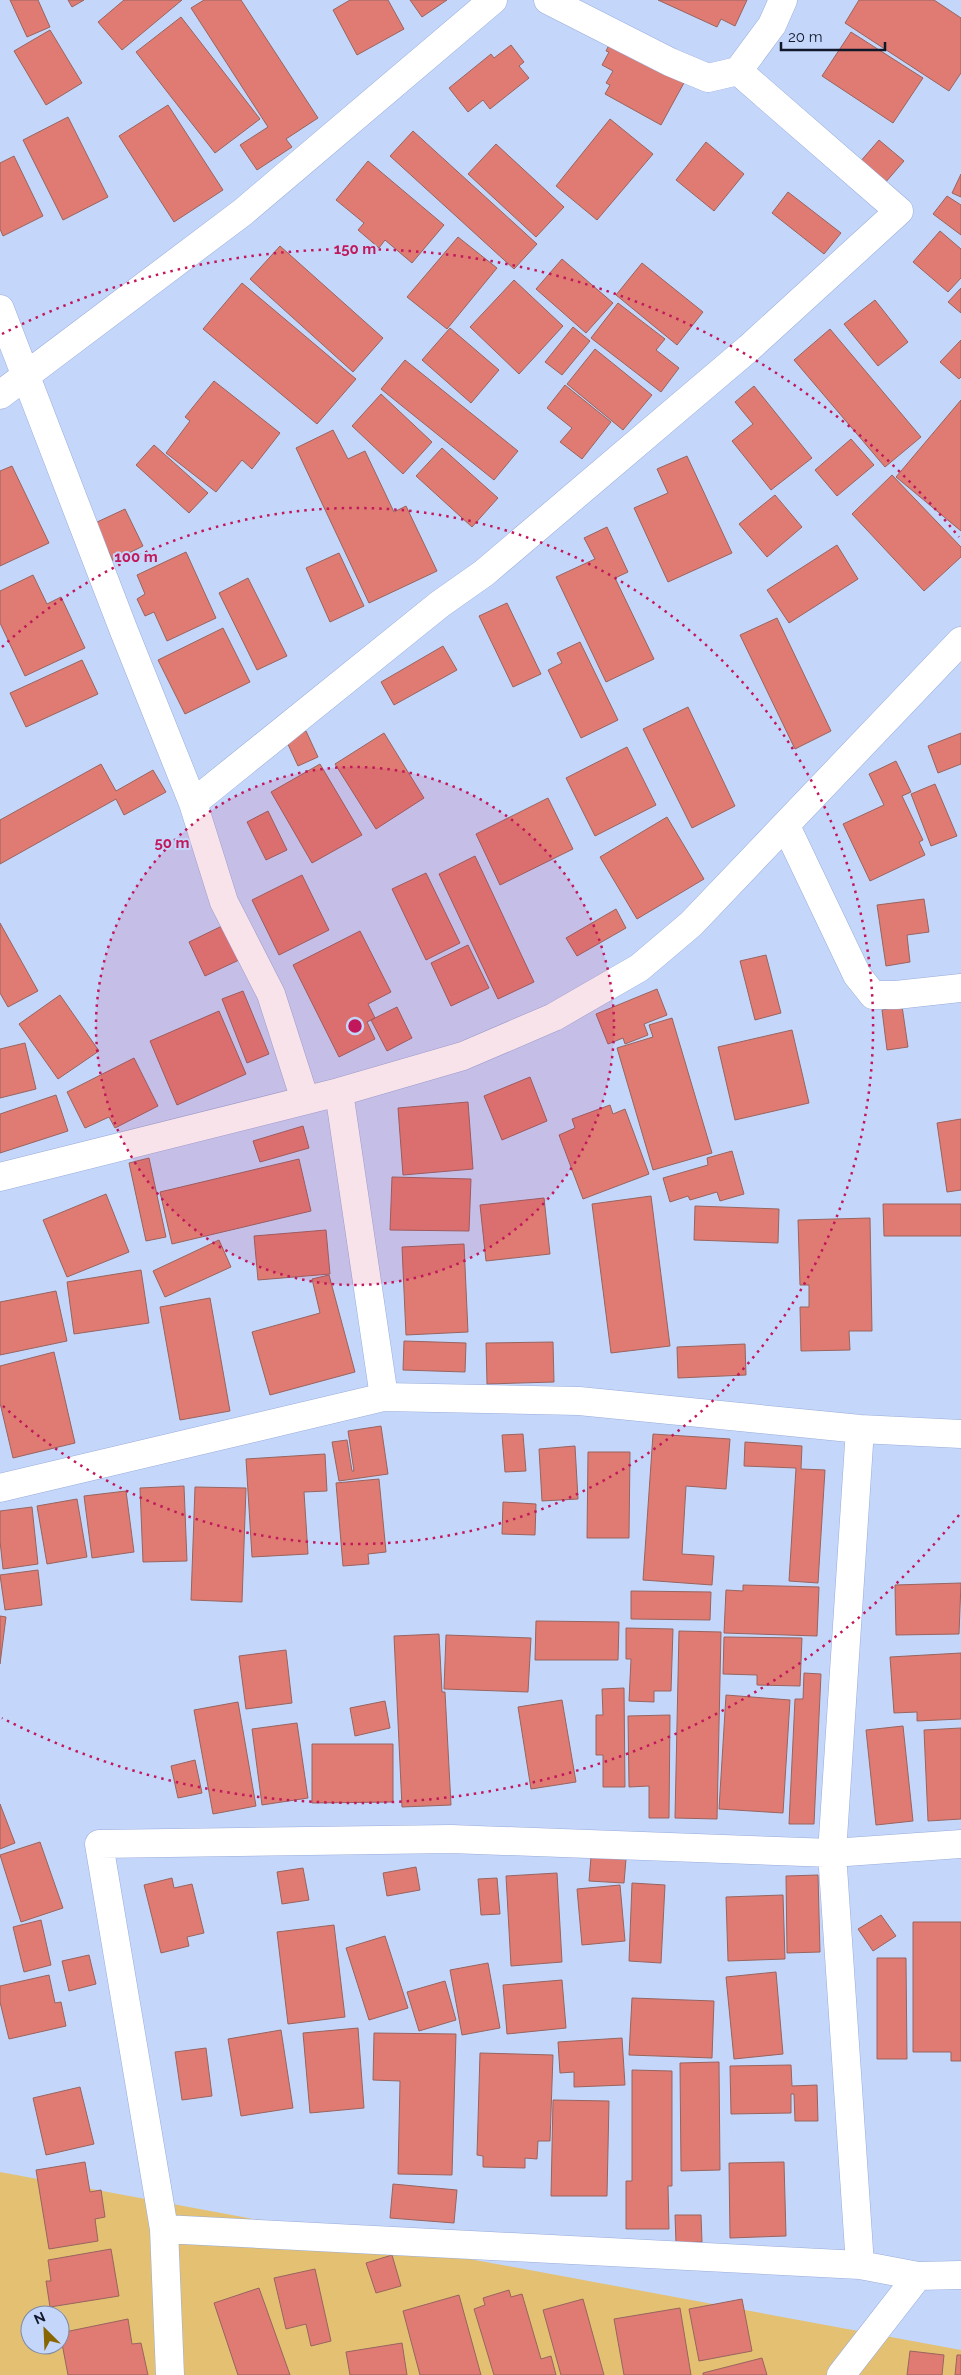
<svg xmlns="http://www.w3.org/2000/svg" width="961" height="2375" font-family="Raleway,sans-serif">
<rect width="100%" height="100%" fill="#c5d6fb"/>
<path fill="#e3c072" fill-rule="evenodd" d="M0,2172L961,2350V2375H0ZM30,2315H60V2345H30Z"/>
<path fill="#df7b72" stroke="#98645f" d="M10,0H38L50,27L27,37Z
M68,0H84L72,7Z
M124,0H182L122,50L98,22Z
M204,0H241L318,118L286,139L292,147L257,170L240,145L268,127L191,8Z
M350,0H388L404,29L357,55L333,10Z
M410,0H447L422,17Z
M658,0H747L735,26L721,19L717,27Z
M859,0H934L961,18V73L949,91L845,23Z
M181,17L260,119L215,153L136,52Z
M50,30L82,83L46,105L14,51Z
M851,32L923,78L893,123L822,76Z
M613,37L685,81L661,125L605,94L610,85L606,83L613,71L602,65L609,52L606,51Z
M511,45L524,62L519,66L529,78L490,109L483,100L468,112L449,88L491,54L494,58Z
M168,105L223,190L174,222L119,136Z
M68,117L108,197L63,220L23,140Z
M610,119L653,154L597,220L556,186Z
M413,131L537,244L514,269L390,156Z
M879,140L904,161L878,191L853,170Z
M706,142L744,174L714,211L676,180Z
M496,144L564,207L536,237L468,174Z
M14,156L43,216L3,236L0,229V163Z
M368,161L444,225L412,263L385,240L379,248L358,230L364,223L336,200Z
M961,174V197L952,193Z
M788,192L841,233L824,254L772,213Z
M947,196L961,205V235L933,214Z
M940,231L961,249V278L948,292L913,262Z
M458,237L497,268L447,329L407,297Z
M280,246L383,338L353,372L250,279Z
M562,259L613,303L586,333L536,289Z
M642,263L703,312L677,345L616,295Z
M514,280L563,326L519,374L470,327Z
M242,283L356,379L317,424L203,329Z
M961,288V313L948,302Z
M875,300L908,342L878,366L844,324Z
M618,303L665,339L656,350L679,368L661,392L591,338Z
M573,327L590,341L562,375L545,362Z
M450,328L499,370L471,403L422,360Z
M830,329L921,437L885,467L794,360Z
M961,340V377L959,379L940,362Z
M595,349L652,395L623,430L567,384Z
M405,360L518,451L494,480L381,389Z
M214,381L280,433L252,469L242,460L216,492L166,453L190,421L185,417Z
M565,385L611,422L582,459L560,442L572,428L547,408Z
M754,386L812,458L771,490L732,441L753,424L735,402Z
M381,394L432,442L403,474L352,426Z
M961,400V531L896,477Z
M333,430L348,459L365,451L394,512L406,506L437,571L369,603L296,448Z
M851,439L874,465L837,496L815,470Z
M154,445L208,493L189,513L136,465Z
M442,448L498,498L472,527L416,476Z
M687,456L732,553L668,582L634,508L668,493L657,469Z
M12,466L49,543L0,566V471Z
M892,475L961,547V557L924,591L852,514Z
M775,495L802,527L767,557L739,524Z
M125,509L143,546L113,561L95,523Z
M607,527L628,572L615,578L654,659L606,682L556,577L595,559L584,538Z
M837,545L858,579L789,623L767,590Z
M186,552L216,618L167,641L154,612L145,616L137,599L145,594L137,575Z
M339,553L364,606L330,622L306,568Z
M33,575L47,604L61,597L85,648L25,676L0,623V591Z
M248,578L287,656L257,670L219,593Z
M507,603L541,674L513,687L479,616Z
M777,618L831,731L795,749L740,635Z
M223,628L250,682L185,714L158,660Z
M580,642L618,720L581,738L548,670L562,663L557,653Z
M443,646L457,670L394,705L381,682Z
M82,660L98,694L26,727L10,693Z
M688,707L735,806L692,828L643,729Z
M306,731L318,757L298,766L286,740Z
M384,733L424,798L376,829L335,764Z
M961,733V764L938,773L928,746Z
M627,747L656,805L595,836L566,778Z
M896,761L911,792L902,796L923,840L919,842L925,855L870,881L843,824L884,805L869,774Z
M101,764L116,791L153,770L166,792L124,815L116,799L0,864V820Z
M320,764L362,835L312,863L271,792Z
M935,784L957,836L931,846L911,794Z
M548,798L573,849L500,885L476,834Z
M268,811L287,850L266,860L247,822Z
M667,817L704,879L637,919L600,857Z
M475,856L534,982L498,999L439,874Z
M426,873L460,943L426,960L392,889Z
M302,875L329,930L279,955L252,900Z
M924,899L929,932L907,935L910,962L886,966L877,905Z
M616,909L626,928L577,956L566,938Z
M0,923L38,991L8,1007L0,993Z
M222,926L239,960L205,976L189,942Z
M360,931L391,992L368,1004L375,1018L367,1022L375,1039L339,1057L293,965Z
M468,945L489,988L451,1006L431,963Z
M766,955L781,1013L755,1020L740,961Z
M657,989L667,1015L644,1024L648,1035L625,1044L623,1038L608,1044L596,1014Z
M243,991L269,1054L247,1063L222,999Z
M60,995L99,1051L58,1079L19,1024Z
M902,1006L908,1047L887,1050L882,1010Z
M397,1007L412,1038L387,1051L371,1020Z
M219,1011L246,1074L177,1105L150,1041Z
M672,1018L712,1153L653,1170L617,1048L653,1037L649,1025Z
M792,1030L809,1103L735,1120L718,1047Z
M25,1043L36,1089L0,1098V1049Z
M134,1058L158,1106L115,1128L109,1117L85,1128L67,1092Z
M530,1077L547,1121L502,1140L484,1096Z
M56,1095L68,1131L0,1153V1114Z
M468,1102L473,1169L403,1175L398,1108Z
M610,1105L613,1114L625,1109L649,1174L583,1199L559,1135L575,1128L572,1119Z
M961,1119V1190L947,1192L937,1123Z
M303,1126L309,1148L260,1162L253,1141Z
M732,1151L744,1194L720,1201L717,1192L690,1200L688,1196L670,1202L663,1178L708,1165L707,1158Z
M149,1158L166,1237L146,1241L129,1163Z
M299,1159L311,1211L172,1244L160,1192Z
M392,1177L471,1179L469,1231L390,1230Z
M106,1194L129,1252L67,1277L43,1220Z
M651,1196L670,1346L611,1353L592,1204Z
M544,1198L550,1254L486,1261L480,1205Z
M883,1204H961V1236H884Z
M695,1206L779,1209L778,1243L694,1240Z
M870,1218L872,1331H849L850,1350L801,1351L800,1307H809V1285H800L798,1220Z
M326,1230L330,1274L258,1280L254,1236Z
M219,1240L231,1267L165,1297L153,1271Z
M464,1244L468,1332L406,1335L402,1247Z
M141,1270L149,1323L74,1334L67,1282Z
M329,1275L355,1372L270,1395L252,1332L320,1313L312,1279Z
M56,1291L67,1341L0,1355V1302Z
M210,1298L230,1411L180,1420L160,1307Z
M404,1341L466,1343L465,1372L403,1370Z
M553,1342L554,1382L487,1384L486,1343Z
M745,1344L746,1375L678,1378L677,1347Z
M54,1352L75,1443L13,1458L0,1403V1366Z
M381,1426L388,1474L339,1481L332,1442L347,1440L352,1471H354L348,1431Z
M523,1434L526,1471L505,1472L502,1435Z
M653,1434L730,1439L726,1489L686,1486L682,1554L714,1556L712,1585L643,1580Z
M745,1442L802,1446L801,1469L825,1470L818,1583L789,1581L796,1468L744,1466Z
M575,1446L578,1499L542,1501L539,1449Z
M588,1452H630L629,1538H587Z
M325,1454L327,1491L304,1492L308,1554L252,1557L246,1459Z
M379,1479L386,1552L368,1554L369,1564L343,1566L336,1483Z
M184,1486L187,1561L143,1562L140,1488Z
M195,1487L246,1488L242,1602L191,1600Z
M126,1491L134,1552L92,1558L84,1496Z
M77,1499L87,1557L47,1564L37,1506Z
M503,1502L536,1504L535,1535L502,1534Z
M32,1507L38,1564L3,1569L0,1541V1511Z
M38,1570L42,1605L5,1610L0,1575Z
M961,1583L959,1634L896,1635L895,1585Z
M743,1585L819,1587L817,1636L724,1633L726,1590L743,1591Z
M631,1591L711,1592L710,1620L631,1619Z
M0,1616L6,1617L0,1664Z
M536,1621L619,1622L618,1660H535Z
M626,1628L673,1629L671,1691H654V1702L629,1701L631,1659H626Z
M679,1631L721,1632L717,1819L675,1818Z
M439,1634L442,1692H445L451,1805L402,1807L394,1636Z
M446,1635L531,1638L528,1692L444,1689Z
M724,1637L802,1638L800,1686L757,1685V1675L723,1674Z
M286,1650L292,1703L246,1709L239,1656Z
M961,1653V1719L917,1721V1712L894,1713L890,1657Z
M804,1673L821,1674L814,1824H789L795,1699H803Z
M624,1688L625,1787H603V1755H596V1715H603L602,1689Z
M726,1695L790,1700L783,1813L719,1809Z
M562,1700L576,1782L531,1789L518,1707Z
M385,1701L390,1728L355,1736L350,1708Z
M238,1702L256,1806L213,1814L194,1710Z
M670,1715L669,1818H649V1786L629,1787L628,1716Z
M297,1723L308,1798L262,1805L252,1729Z
M903,1726L913,1821L876,1825L866,1730Z
M961,1728V1819L928,1821L924,1730Z
M312,1744H393V1802L312,1803Z
M195,1760L202,1793L178,1798L171,1766Z
M0,1804L15,1843L0,1849Z
M40,1842L63,1908L21,1922L0,1855Z
M591,1857L626,1859L624,1883L589,1881Z
M416,1867L420,1890L387,1896L383,1873Z
M303,1868L309,1900L282,1904L277,1872Z
M557,1873L562,1962L511,1966L506,1876Z
M818,1875L820,1952L787,1953L786,1876Z
M172,1878L174,1888L192,1884L204,1933L187,1937L189,1946L161,1953L144,1885Z
M497,1878L500,1914L481,1915L478,1879Z
M632,1883L665,1885L661,1963L629,1961Z
M620,1885L625,1941L582,1945L577,1889Z
M783,1895L785,1959L728,1961L726,1897Z
M881,1915L896,1936L873,1951L858,1929Z
M41,1920L51,1965L24,1972L13,1927Z
M913,1922H961V2061H951V2052H913Z
M334,1925L345,2017L288,2024L277,1932Z
M385,1936L408,2008L369,2020L346,1948Z
M89,1955L96,1984L69,1991L62,1961Z
M877,1958H906L907,2059H877Z
M488,1963L500,2028L462,2035L450,1970Z
M776,1972L783,2054L734,2059L726,1977Z
M49,1975L55,2003L61,2002L66,2026L9,2039L0,2002V1986Z
M562,1980L566,2028L507,2034L503,1985Z
M445,1981L456,2020L419,2031L407,1992Z
M632,1998L714,2001L712,2058L629,2055Z
M358,2028L364,2108L310,2113L303,2033Z
M281,2030L293,2108L241,2116L228,2039Z
M374,2033L456,2034L452,2175L398,2174L400,2081L373,2080Z
M622,2038L625,2085L574,2087V2072L560,2073L558,2042Z
M206,2048L212,2096L182,2100L175,2052Z
M480,2053L553,2055L550,2141H538L537,2159L525,2158V2168L483,2167V2156L477,2155Z
M719,2062L720,2170L681,2171L680,2063Z
M791,2065L792,2086L817,2085L818,2121H795L794,2094H791V2113L731,2114L730,2066Z
M632,2070L672,2071V2186H668L669,2229H626V2181H632Z
M80,2087L94,2144L46,2155L33,2098Z
M553,2100L609,2101L607,2196H551Z
M85,2162L90,2192L101,2190L105,2217L95,2219L98,2241L49,2249L36,2170Z
M784,2162L786,2236L730,2238L729,2163Z
M393,2184L457,2190L454,2223L390,2218Z
M675,2215H701L702,2242L676,2243Z
M111,2249L119,2296L50,2307L46,2281H51L48,2260Z
M392,2255L401,2286L376,2293L366,2263Z
M315,2269L331,2341L311,2346L306,2324L286,2329L274,2278Z
M259,2288L290,2375H238L214,2303Z
M509,2290L511,2297L522,2294L541,2359L551,2356L556,2375H494L474,2309L485,2305L483,2298Z
M459,2295L481,2375H420L403,2311Z
M583,2299L604,2375H561L543,2310Z
M742,2299L752,2351L699,2361L689,2309Z
M680,2308L691,2375H624L614,2319Z
M128,2319L132,2344L141,2343L148,2375H68L60,2333Z
M402,2343L407,2375H350L346,2352Z
M910,2351L944,2355L942,2375H907Z
M957,2355H961V2375H955Z
M762,2358L767,2375H703V2373Z"/>
<g fill="none" stroke-linecap="round" stroke-linejoin="round">
<defs>
<path id="minor" d="M548,0L670,62L708,78L738,71L772,25L783,0
M0,309L124,631L193,803L224,902L271,994L305,1100
M0,395L243,212L493,0
M193,803L440,604L484,573L749,348L899,211L738,71
M786,826L857,975L873,995H896L961,988
M339,1092L384,1397
M0,1177L339,1092L463,1056L554,1017L639,968L691,924L961,641
M0,1488L384,1397L579,1401L860,1429L961,1434
M164,2229L860,2265L918,2276L961,2275
M860,2265L832,1853L860,1429
M170,2375L164,2229L99,1844L451,1839L832,1853L961,1844
M841,2375L918,2276"/>
</defs>
<use href="#minor" stroke="#99add9" stroke-width="29"/>
<use href="#minor" stroke="#fff" stroke-width="28"/>
</g>
<circle cx="355" cy="1026" r="259" fill="#c2185b" fill-opacity=".12"/>
<g fill="none" stroke="#c2185b" stroke-width="2.5" stroke-dasharray="2.5 5">
<circle cx="355" cy="1026" r="259"/>
<path d="M2 647A518 518 0 1 1 2 1405"/>
<path d="M959 1515A777 777 0 0 1 2 1718M2 334A777 777 0 0 1 959 537"/>
</g>
<circle cx="355" cy="1026" r="8" fill="#c2185b" stroke="#c5d6fb" stroke-width="2.5"/>
<g font-size="15" text-anchor="middle" font-weight="bold" fill="#c2185b" stroke="#c5d6fb" stroke-width="4" stroke-linejoin="round" paint-order="stroke">
<text x="355" y="254">150 m</text>
<text x="136" y="562">100 m</text>
<text x="172" y="848">50 m</text>
</g>
<g transform="translate(45 2330) rotate(336)"><circle r="24" fill="#c5d6fb" stroke="#7d8aa7"/>
<path d="M0-4L9 19L0 12L-9 19Z" fill="#886602"/>
<text y="-8" font-size="14" font-weight="bold" text-anchor="middle" fill="#111829">N</text>
</g>
<path d="M781 42v8h104v-8" fill="none" stroke="#111829" stroke-width="2.5"/>
<text x="788" y="42" font-size="15" fill="#111829" stroke="#c5d6fb" stroke-width="4" paint-order="stroke">20 m</text>
</svg>
